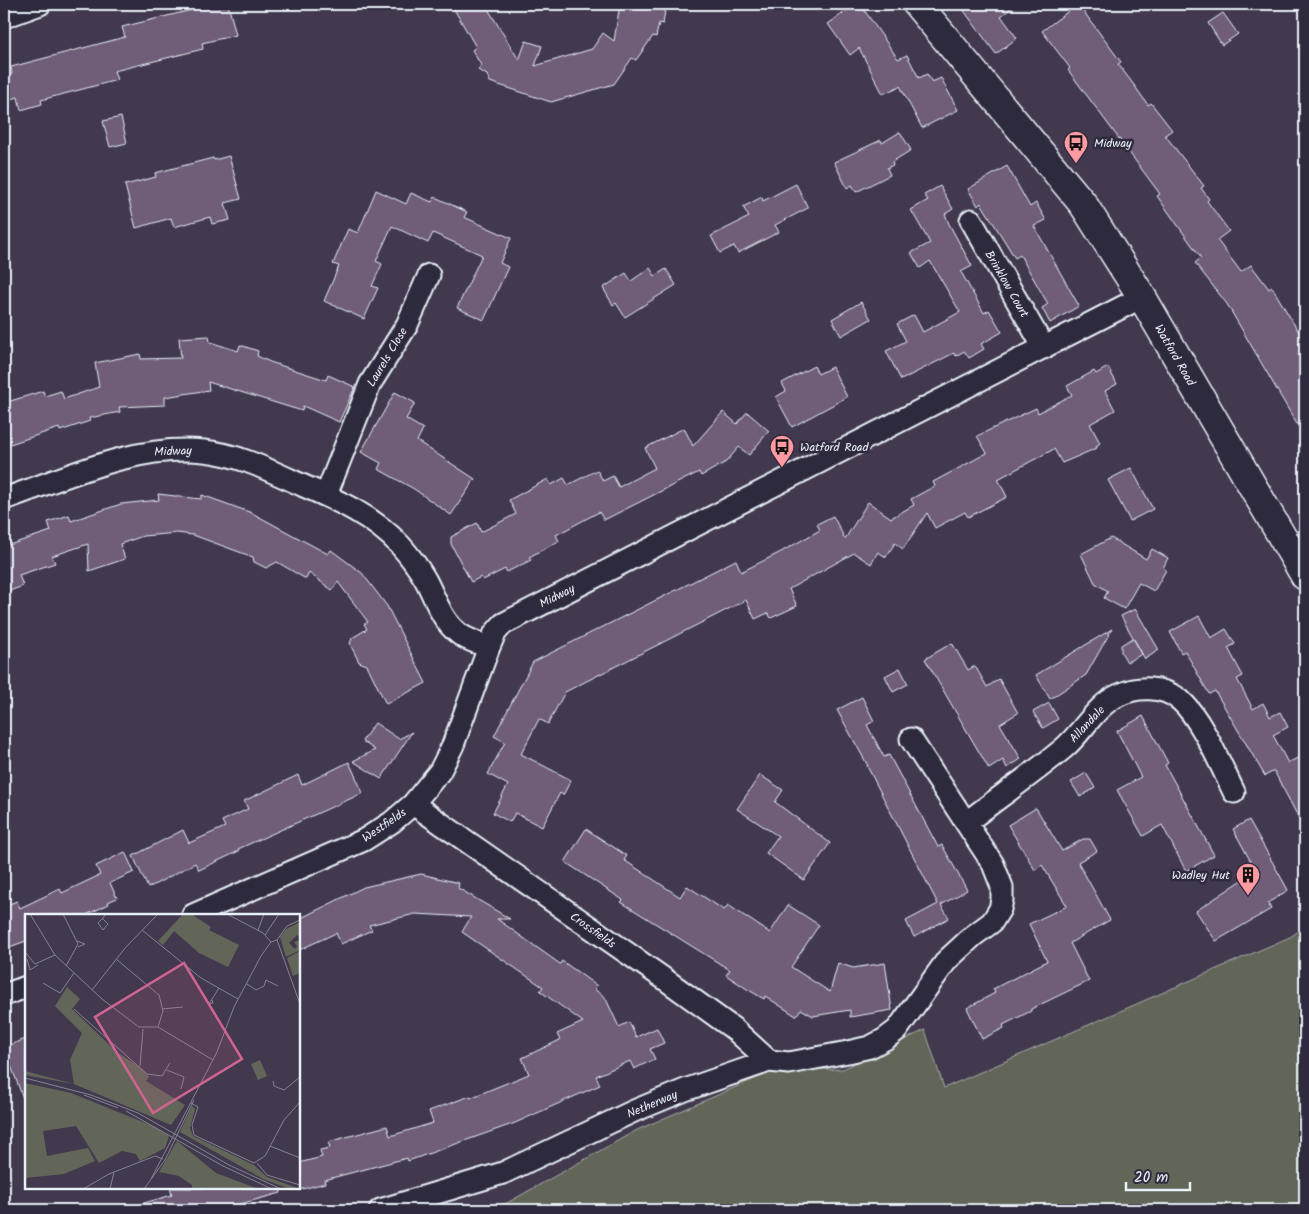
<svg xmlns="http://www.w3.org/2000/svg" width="1309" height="1214" font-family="Kalam,sans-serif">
<rect width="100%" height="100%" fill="#42394e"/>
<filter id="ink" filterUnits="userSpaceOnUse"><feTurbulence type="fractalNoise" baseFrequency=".02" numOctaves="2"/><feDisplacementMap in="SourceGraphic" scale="10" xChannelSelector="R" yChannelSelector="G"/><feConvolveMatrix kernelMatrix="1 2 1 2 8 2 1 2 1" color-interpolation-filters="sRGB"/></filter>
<g filter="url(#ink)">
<path fill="#626658" stroke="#a5aca8" d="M1305,927V1210H481L507,1203L637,1130L775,1070L843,1069L925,1030L944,1088L1290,937Z"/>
<path fill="#6f5d77" stroke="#e8f1f8" d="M199,4H228L236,35L202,43L203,49L114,71L117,80L41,100L42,104L21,110L18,97L4,101V76L12,74L11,67L125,37L122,27L200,8Z
M451,4H485L519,60L526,41L542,46L535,66L592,49L603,33L614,41L620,4H666L663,24L659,23L656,37L653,36L636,60L632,58L614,84L551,102L490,82L487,75L478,70L481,65L472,50L476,47Z
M856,4H860L898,59L907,55L919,78L927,74L932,82L941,78L958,110L922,128L900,86L883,94L859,48L850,55L828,24Z
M959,4H1017L1001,16L1017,38L996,54Z
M1078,4L1121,62L1118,64L1134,85L1148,105L1151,103L1172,130L1165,135L1204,186L1201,188L1209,199L1207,201L1229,231L1217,240L1241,272L1251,265L1269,289L1272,287L1304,341L1299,344L1305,354V438L1227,304L1195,263L1201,258L1157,196L1160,194L1068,70L1070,68L1042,31Z
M1223,13L1238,34L1222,45L1208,23Z
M121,117L127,143L110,147L103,121Z
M900,132L911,150L892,162L893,165L887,168L890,175L856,192L852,185L847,188L834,162L881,140L882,143Z
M229,156L241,199L225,203L230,220L212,224L210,217L174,227L171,218L136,228L125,185L156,177L155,173L213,158L214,160Z
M1007,166L1030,207L1036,203L1046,220L1034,226L1079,306L1050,323L1042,308L1048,304L1020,255L1015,258L981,203L978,206L968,189Z
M796,184L808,208L775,225L779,232L738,253L734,246L720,253L711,236L749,217L743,207L762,197L763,201Z
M940,186L953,209L945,214L949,224L972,266L961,272L984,313L989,310L1002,332L981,344L984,349L969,358L964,351L956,356L954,353L901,380L886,351L906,341L897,324L914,315L923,332L960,312L930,261L920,268L911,253L930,243L911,210L928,200L924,195Z
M376,190L406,204L411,193L432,202L435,197L467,212L464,217L511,238L500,263L508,267L484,320L457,308L482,255L433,233L428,243L392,226L376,261L382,264L372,286L378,288L364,319L324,301L339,266L333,264L348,229L358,233Z
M650,268L655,276L666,269L676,285L625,317L616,303L613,305L603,288L626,273L631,281Z
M861,302L871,319L841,336L832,319Z
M209,336L210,342L238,351L240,345L258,351L257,356L270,362L326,380L328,375L355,387L339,422L303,406L302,411L208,382L209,390L165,397V405L119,407L120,412L89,418L90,421L60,431L59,428L4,446V403L43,391L45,396L61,391L64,399L99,387L95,363L140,354L141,359L181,358L179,338Z
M814,366L818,374L832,367L847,397L792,427L776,397L786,391L782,383Z
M1108,367L1117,384L1105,391L1115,410L1090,424L1100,443L1096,446L1097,448L1062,463L1054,449L998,479L1007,497L968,517L965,512L935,528L927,513L903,549L895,543L886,557L878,552L871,564L854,553L789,589L797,606L771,618L768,613L755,619L746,600L565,692L548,724L539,719L521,754L571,780L563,795L560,793L542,827L515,813L510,822L493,813L508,785L488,774L505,742L494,736L533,662L736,560L741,572L781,552L820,530L817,524L833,516L845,539L868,502L891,518L914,505L911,499L935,486L933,482L987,453L977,436L1036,408L1038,413L1072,395L1067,386L1094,371L1096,374Z
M395,392L415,403L406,419L423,429L417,441L475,479L451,515L414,489L378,469L381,463L361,452Z
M723,412L737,424L747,412L769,431L749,455L739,447L726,462L701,476L699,472L604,520L599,512L556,535L559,541L529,557L531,560L507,572L505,569L483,580L481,577L471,582L451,544V537L477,523L481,532L516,514L509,500L548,479L551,485L564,478L568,485L597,470L603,481L613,476L619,487L655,468L645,448L684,428L693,446Z
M1131,468L1153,509L1130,521L1108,480Z
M158,494L201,499L202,495L252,513L328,554L331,550L362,573L387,606L426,683L386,704L367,665L359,662L350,644L352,638L367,629L364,624L368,622L338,582L332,590L309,573L306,579L277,562L266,568L254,562L253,557L193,535L177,533L143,536L120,544L125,559L89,571L88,544L52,556L55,563L19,575L23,586L4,593V538H7L9,545L51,531L48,522L69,515L71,521L121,504L159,500Z
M1111,538L1146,559L1152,549L1168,558L1163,568L1166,570L1154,591L1139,583L1124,609L1104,598L1108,591L1095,583L1081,554Z
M1135,609L1159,650L1145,659L1121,616Z
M1199,616L1211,638L1226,629L1235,644L1228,648L1243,676L1237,679L1253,709L1263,703L1270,717L1280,712L1288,727L1273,735L1288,763L1305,754V830L1274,771L1265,776L1215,691L1209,694L1185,651L1181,653L1170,632Z
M1112,629L1086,675L1050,699L1036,675Z
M1133,638L1142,654L1127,662L1121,652V645Z
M952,643L968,670L975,666L987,687L999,679L1018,713L1000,724L1021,759L1007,768L1003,760L989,769L925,659Z
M900,668L908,684L893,692L885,676Z
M862,697L874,721L867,725L884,757L889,755L938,847L942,845L967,890L941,905L949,918L914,937L906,921L938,904L867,766H868L837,710Z
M1049,703L1058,719L1043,728L1033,712Z
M1143,716L1168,763L1165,765L1214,855L1186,871L1162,825L1143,836L1117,790L1141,777L1117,731Z
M375,723L399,739L412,732L381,779L353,761L375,750L362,741Z
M349,762L363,793L238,849L239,851L199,870L195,863L148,888L133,856L183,830L189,843L225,827L222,821L248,809L244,801L298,775L302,785Z
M1086,773L1095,788L1080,797L1071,782Z
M760,775L783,790L775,802L830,843L804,880L766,853L778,836L737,809Z
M1036,808L1062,851L1083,839H1090L1097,851L1078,862L1110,920L1070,943L1089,981L1031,1009V1011L1003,1025L1004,1028L982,1039L967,1008L995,993L993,989L1047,961L1029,924L1067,906L1042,865L1035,870L1008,825Z
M1249,820L1288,890L1268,903L1271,909L1216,941L1196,911L1256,871L1233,829Z
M586,829L627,856L624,860L680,897L687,886L724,910L728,905L770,933L788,905L819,925L791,967L830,992L838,963L853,968L885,963L892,1010L850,1017V1010L813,1016L801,1009L796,1016L765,996L764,999L747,989L726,975L730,970L621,902L623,900L565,862Z
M125,852L134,872L110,883L117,898L108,902L109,904L86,915H26V941L4,949V906L17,901L20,908L60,889L62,893L100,875L96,866Z
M421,874L459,883L458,888L510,919H497L560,964L562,961L597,986L594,989L605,997L619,1027L629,1022L636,1037L657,1028L664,1043L650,1049L655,1059L634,1069L630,1061L596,1076L600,1085L515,1123L408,1161L407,1158L324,1180L325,1183L299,1190V1163L322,1157L320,1150L330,1148L328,1142L387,1126L390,1136L433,1123L429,1111L470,1096V1098L529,1074L522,1058L560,1040L557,1034L583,1022L540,991L543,987L462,932L471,917L415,914L369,925L372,930L341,944L336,933L299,950V919L364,887Z
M26,1039V1106L4,1047Z
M170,1188H280L281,1193L218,1210H138L137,1205L172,1195Z"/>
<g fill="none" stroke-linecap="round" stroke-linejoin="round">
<defs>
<path id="minor" d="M4,17L40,4
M971,220L1044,348
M326,495L370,384L407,325L429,275
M4,499C68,477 135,444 204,451C238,454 273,472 304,486C339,501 374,517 400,545C409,555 418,567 425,579C435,597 441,620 458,633C466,640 479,643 489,647
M413,804L666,980L734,1029L769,1061
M967,822C999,797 1033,774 1064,748C1083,732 1096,705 1119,695C1138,686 1163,686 1180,700C1201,718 1221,766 1234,792
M193,915L364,840L392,822L413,804L440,771L453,745L489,647L495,633L503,624L1142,297
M4,995L26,987
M380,1210L503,1173L634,1111L685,1090L769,1061L789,1063L848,1052L870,1047L885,1039L897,1030L947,960L973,936L992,922L1000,909L1002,900V887L993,864L911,739"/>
<path id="major" d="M917,4L1083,204L1142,297L1305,576"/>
</defs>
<use href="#minor" stroke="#e8f1f8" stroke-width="25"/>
<use href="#major" stroke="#e8f1f8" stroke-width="31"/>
<use href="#minor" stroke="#2f2a3d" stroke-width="21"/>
<use href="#major" stroke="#2f2a3d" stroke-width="28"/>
</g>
</g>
<defs>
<symbol id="bus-pin" viewBox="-11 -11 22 30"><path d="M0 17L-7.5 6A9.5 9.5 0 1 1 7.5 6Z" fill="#ff9aa2" stroke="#2f2a3d"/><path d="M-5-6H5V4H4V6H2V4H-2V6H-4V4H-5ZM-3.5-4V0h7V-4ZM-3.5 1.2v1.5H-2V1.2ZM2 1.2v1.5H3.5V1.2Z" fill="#111"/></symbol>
<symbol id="building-pin" viewBox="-11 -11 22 30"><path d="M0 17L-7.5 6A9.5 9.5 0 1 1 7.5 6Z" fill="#ff9aa2" stroke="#2f2a3d"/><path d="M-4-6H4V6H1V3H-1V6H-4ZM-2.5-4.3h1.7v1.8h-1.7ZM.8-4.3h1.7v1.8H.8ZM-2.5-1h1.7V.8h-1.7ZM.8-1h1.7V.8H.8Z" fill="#111"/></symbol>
</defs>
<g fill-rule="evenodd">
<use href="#bus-pin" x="1062" y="129" width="28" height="38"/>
<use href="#bus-pin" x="768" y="433" width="28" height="38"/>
<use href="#building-pin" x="1234" y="861" width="28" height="38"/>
</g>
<g text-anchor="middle" stroke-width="5" stroke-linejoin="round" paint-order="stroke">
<g font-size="12" fill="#e8f1f8" stroke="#2f2a3d" text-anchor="start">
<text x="1094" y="147">Midway</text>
<text x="800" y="451">Watford Road</text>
<text x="1230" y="879" text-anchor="end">Wadley Hut</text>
</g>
<g font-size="12" fill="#e8f1f8" stroke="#2f2a3d">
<text transform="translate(1007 284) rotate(60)" y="4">Brinklow Court</text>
<text transform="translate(1175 355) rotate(60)" y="4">Watford Road</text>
<text transform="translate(387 357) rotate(-59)" y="4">Laurels Close</text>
<text transform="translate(173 451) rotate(-2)" y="4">Midway</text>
<text transform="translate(557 596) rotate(-27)" y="4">Midway</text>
<text transform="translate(1087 724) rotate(-47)" y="4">Allandale</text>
<text transform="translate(384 825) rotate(-34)" y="4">Westfields</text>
<text transform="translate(593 930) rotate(35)" y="4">Crossfields</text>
<text transform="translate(652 1104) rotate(-23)" y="4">Netherway</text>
</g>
</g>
<g transform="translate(25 914)">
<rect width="275" height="275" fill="#42394e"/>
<path d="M158,0H166L186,13L184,16L214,31L203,53L174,39L149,17L138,31L133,27ZM275,8V24L272,21L264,29L270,35L272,32L269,28L275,26V36L261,43L255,23L261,15ZM275,37V59L268,62L262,44ZM42,73L55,85L47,95L93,139L115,153L124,163L121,167L160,191L146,211L49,170L0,161V157L49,170L45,146L57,119L30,92ZM235,146L242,162L233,166L226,150ZM0,169L46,179L128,212L144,222L140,234L115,247L111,240L97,237L74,249L51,212L18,217L22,242L63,234L70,247L39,260L0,264ZM167,192L170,195L165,214L168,222L229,251L242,263L275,275H265L238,265L155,218ZM152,227L191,259L234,275H167V271L154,262L134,258Z" fill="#626658"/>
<path fill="none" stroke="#848392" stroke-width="1" d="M5,0L30,41L77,85L114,113H133M38,0L53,30L41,52M202,0L238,19L246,28M77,4L83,10L78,16L73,9L77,5L81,0M117,16L176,64L213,85M233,16L239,0M240,21L254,0M252,26L275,90M252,26L262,12L275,6M52,27L60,30L53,33M0,38L10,50L30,41M2,45L5,56L13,51M91,45L134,81L138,97L133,113M18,69L35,79L49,59M222,70L231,76L239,72L241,66L253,72M67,76L101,33L133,0M187,86L188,89L184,90L194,74M49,95L122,160L137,162L145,149M137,95L158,93M133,113L188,146M115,152L118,115M142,156L159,163L156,175M0,164L66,181L113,199L204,251L256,275M248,167L249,172L259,176L275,163M59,181L93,194M166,189L173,193L167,211L169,221L229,249L240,242L259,206L275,188M101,197L198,252L247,275M245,232L275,244M232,249L242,261L275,271M126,265L192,138L209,93L236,42L246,28L252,26M58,275L84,260L130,242L138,245M85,275L89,258M119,275L140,246L169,186"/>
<path fill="#cf6492" fill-opacity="0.15" stroke="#cf6492" stroke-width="2.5" d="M159,49L217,145L128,199L70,103Z"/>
<rect width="275" height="275" fill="none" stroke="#e8f1f8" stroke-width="2.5"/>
</g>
<rect width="1309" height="1214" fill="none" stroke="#2f2a3d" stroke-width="20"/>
<rect x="10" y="10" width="1289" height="1194" fill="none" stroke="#e8f1f8" stroke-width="2" filter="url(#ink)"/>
<path d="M1126 1182v8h64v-8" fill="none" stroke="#e8f1f8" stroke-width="2.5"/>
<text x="1134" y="1182" font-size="15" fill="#e8f1f8" stroke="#2f2a3d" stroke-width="4" paint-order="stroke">20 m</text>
</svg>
